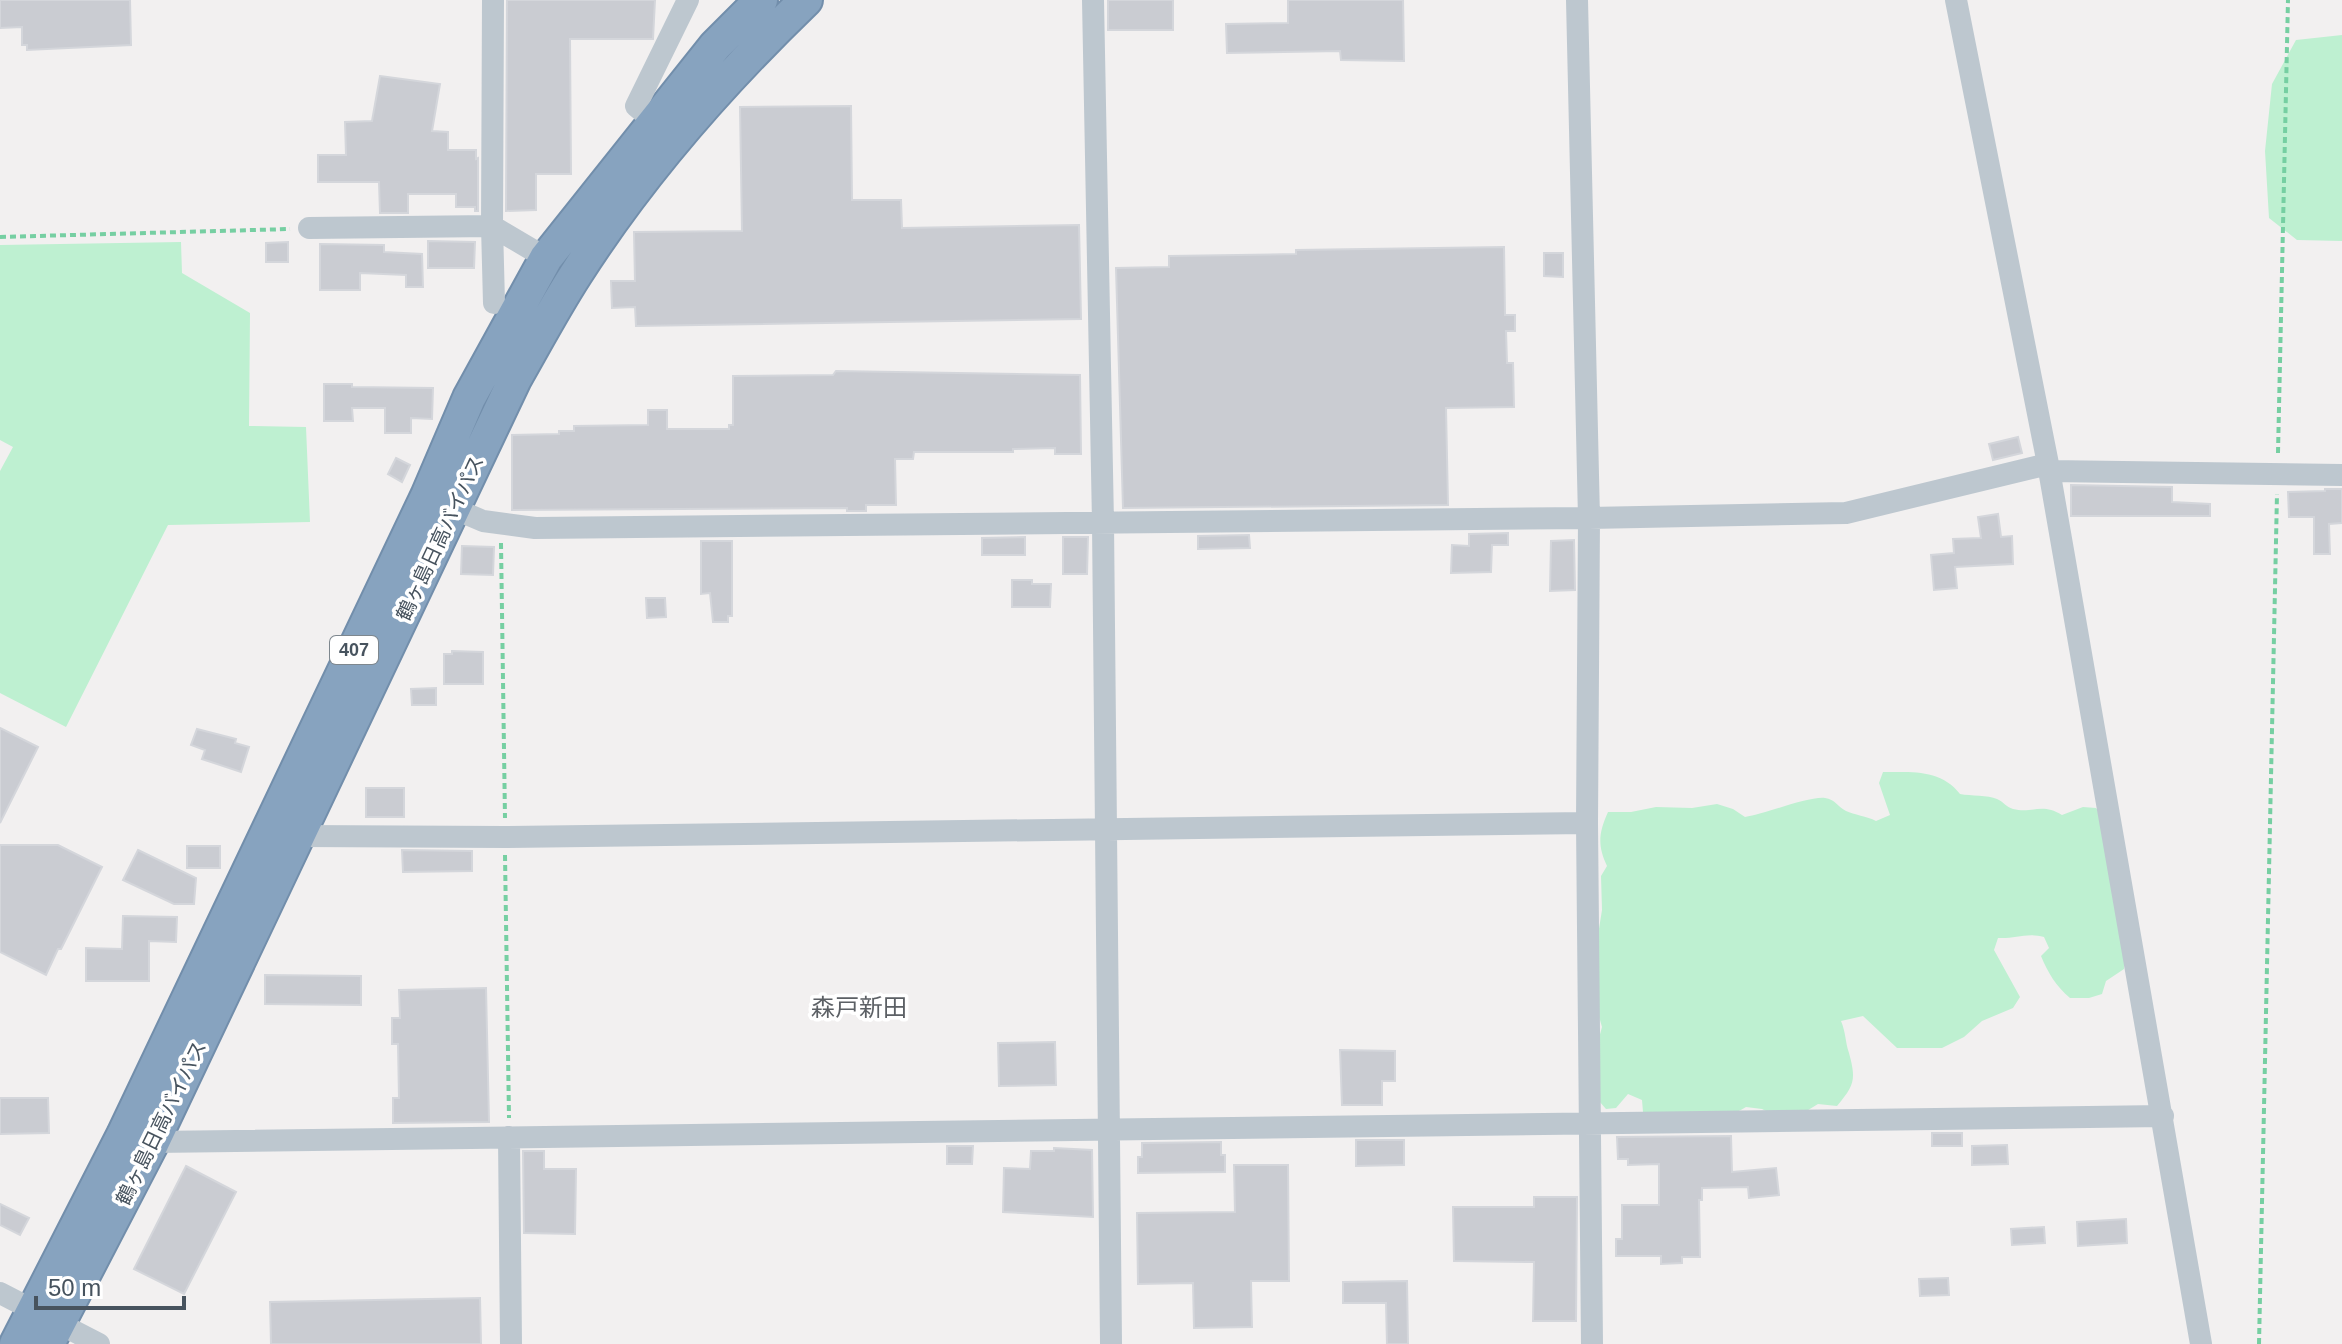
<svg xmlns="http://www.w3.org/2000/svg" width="2342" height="1344" font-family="Helvetica,'Noto Sans JP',sans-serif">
<rect width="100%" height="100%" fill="#f2f0f0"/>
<path fill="#bef0d1" d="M2342,35V241L2297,240L2269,218L2265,151L2272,84L2296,40Z
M181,242L182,273L250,313L249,426L306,427L310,522L168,525L66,727L0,693V471L13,447L0,440V245Z
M1883,772C1912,772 1941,769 1960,794C1971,796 1988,795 1997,799C2004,802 2006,807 2013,809C2033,814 2041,802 2062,815L2083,807L2096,808L2105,819L2124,955V969L2106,981L2102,994L2089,998H2070C2056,986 2048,973 2041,956L2049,948L2044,937C2027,932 2015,939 1998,938L1994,950L2020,997L2013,1008L1982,1021L1964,1037L1942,1048H1897L1863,1016L1841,1021C1846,1033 1845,1041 1849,1053C1856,1079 1855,1085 1837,1106L1818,1104L1800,1115L1772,1114L1762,1109L1746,1107C1719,1125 1674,1119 1643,1112L1642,1100L1628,1094L1616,1108L1606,1109L1599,1101V1038L1602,1027L1598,1013V935L1602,910L1601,876L1607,866C1597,845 1599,832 1608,812H1631L1656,807L1692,808L1717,804L1733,809L1745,817C1765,814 1809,796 1825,798C1835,799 1838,807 1846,811C1854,815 1867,816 1876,821L1890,815L1879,783Z"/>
<path fill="#caccd2" stroke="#d4d6db" stroke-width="2" d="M0,0H130L131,45L27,50V45H22V27L0,28Z
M507,0H655L653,39H570L571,174H536V210L506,211Z
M1108,0H1173V30H1108Z
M1288,0H1403L1404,61L1341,60L1340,51L1227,53L1226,24L1288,23Z
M380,76L440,84L432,131L448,132V150H476V159L478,158V211H475V207H456V194H408V213H380L379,182H318V155H346L345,122L372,121Z
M851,106L852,200H901L902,228L1079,225L1081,319L636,326L635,307L612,308L611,281H635L634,232L742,231L740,107Z
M428,241L475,242L474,268H428Z
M288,242V262H266V243Z
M320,244L384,245V252L422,254L423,287H406V275L360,273V290H320Z
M1504,247L1505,315H1515V331H1506L1507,363H1513L1514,407L1446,408L1448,505L1123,508L1116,268L1169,267V256L1296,254V250Z
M1544,253H1563V277L1544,276Z
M836,371L1080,375L1081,454H1055V448L1013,449V452H914L913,459H895L896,505H866V511H847V508L512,510V435L559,434V431H574V426L648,425V410H667V429H729V425H733V376L833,375Z
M324,384H352V387L433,388L432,419L411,418V433H385V408H352L353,421H324Z
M2018,437L2022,453L1993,460L1989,444Z
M396,458L410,465L402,482L388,474Z
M2071,485L2172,487V502L2210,504V516H2071Z
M2325,489H2342V523L2329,524L2330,554H2314V517H2289L2288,492L2325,491Z
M1998,514L2001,537L2012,536L2013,564L1955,567L1957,588L1934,590L1931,555L1954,553L1953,539L1981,538L1978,517Z
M1508,533V545H1492L1491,572L1451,573L1452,545L1469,546V534Z
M1249,535L1250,548L1198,549V536Z
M1025,537V555H982V538Z
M1063,537H1088L1087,574H1063Z
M1574,540L1575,590L1550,591L1551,541Z
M701,541H732V616H728V622H713L710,593L701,594Z
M462,546L494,547L493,575L461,574Z
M1012,580H1032V584H1051L1050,607H1012Z
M646,598H665L666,617L647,618Z
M452,651L483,652V684H444V654H452Z
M436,688V705H412L411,689Z
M0,728L38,747L0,823Z
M197,729L236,739L235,743L249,747L241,772L202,759L205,750L191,745Z
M366,788H404V817H366Z
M0,845H58L102,867L61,949H58L46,975L0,952Z
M187,846H220V868H187Z
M138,850L196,878L194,904H174L123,880Z
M402,850L472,851V871L403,872Z
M123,916L177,917L176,942L149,941V981H86V948L122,949Z
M265,975L361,976V1005L265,1004Z
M486,988L489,1122L393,1123V1098H399L398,1044H392V1018H400L399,990Z
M1055,1042L1056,1085L999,1086L998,1043Z
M1340,1050L1395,1051V1081H1382V1105H1342Z
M0,1098H48L49,1133L0,1134Z
M1932,1133H1962V1146H1932Z
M1731,1136L1732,1172L1776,1168L1779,1195L1749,1198L1748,1187L1702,1188V1200H1699L1700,1257H1682V1263L1661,1264V1256H1616V1239H1622V1205H1659V1164L1628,1165V1159H1618L1617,1137Z
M1356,1140H1404V1165L1356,1166Z
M1221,1142V1155H1225V1172L1138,1173V1157H1142V1143Z
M2007,1145L2008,1164L1972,1165V1146Z
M947,1146H973L972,1164H947Z
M1054,1148L1092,1150L1093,1217L1003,1212L1004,1168L1030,1169L1031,1151H1054Z
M523,1151H544V1169H576L575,1234L524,1233Z
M1234,1165H1288L1289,1281H1251L1252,1327L1194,1328L1193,1283L1138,1284L1137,1213L1235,1212Z
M186,1166L236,1192L184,1294L134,1269Z
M1534,1197H1577L1576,1321H1533L1534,1262L1454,1261L1453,1207H1534Z
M0,1204L29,1218L20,1235L0,1225Z
M2126,1219L2127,1243L2078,1246L2077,1222Z
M2044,1227L2045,1243L2012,1245L2011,1229Z
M1948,1278L1949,1295L1920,1296L1919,1279Z
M1407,1281L1408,1344H1387L1386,1303H1343V1282Z
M480,1298L481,1344H271L270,1302Z"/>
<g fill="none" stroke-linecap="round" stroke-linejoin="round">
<defs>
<path id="highway" d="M16,1344L123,1135L427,496L469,398L546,258L715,46L761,0
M48,1344L153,1142L515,379C535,344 554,308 576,274C640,174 721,82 806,0"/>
</defs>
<use href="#highway" stroke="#728eab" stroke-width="36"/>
<path stroke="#76cfa2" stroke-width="4" stroke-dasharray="6 4" stroke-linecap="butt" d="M0,237L290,229
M2278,453L2288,0
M501,543L505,818
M505,855L509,1118
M2259,1344L2277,494"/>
<path stroke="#bdc7cf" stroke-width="22" d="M493,0L492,226L546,258
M1093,0L1103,523L1111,1344
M1577,0L1589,518L1587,823L1592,1344
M1956,0L2048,464L2201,1344
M654,121L636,106L688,0
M309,228L492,226L494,303
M2049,471L2342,475
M443,504L483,521L535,528L1589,518L1846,513L2048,464
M299,836L505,837L1587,823
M509,1137L511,1344
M153,1142L2163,1116
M0,1293L99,1344"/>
<use href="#highway" stroke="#87a3bf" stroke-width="32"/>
</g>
<g text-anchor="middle" stroke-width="7" stroke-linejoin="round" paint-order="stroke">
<rect fill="#fff" stroke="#7e878e" stroke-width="2" x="330" y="636" width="48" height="28" rx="6"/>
<g font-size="18" font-weight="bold" fill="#47535e">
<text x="354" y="656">407</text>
</g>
<g font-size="20" fill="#47535e" stroke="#fff">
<text transform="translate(440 538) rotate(-65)" y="7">鶴ヶ島日高バイパス</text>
<text transform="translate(161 1123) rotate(-64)" y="7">鶴ヶ島日高バイパス</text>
</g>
<g font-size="24" fill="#5c6065" stroke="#fff">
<text x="859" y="1016">森戸新田</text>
</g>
</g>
<path d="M36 1296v12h148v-12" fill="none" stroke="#47535e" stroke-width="4"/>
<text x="48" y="1296" font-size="24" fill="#47535e" stroke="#ffffff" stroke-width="6" paint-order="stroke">50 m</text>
</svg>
